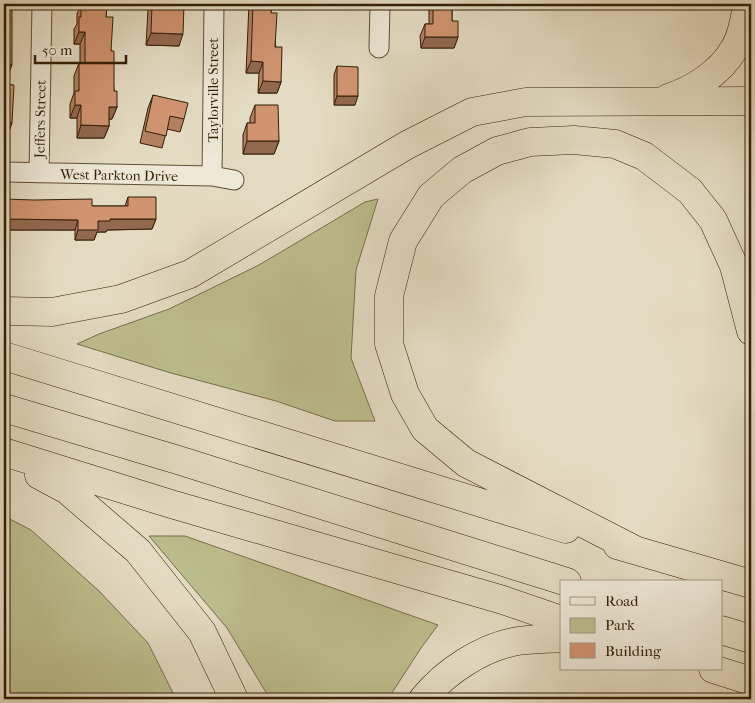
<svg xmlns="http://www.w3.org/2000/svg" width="755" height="703" font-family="'IM FELL French Canon',serif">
<rect width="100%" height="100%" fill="#e3dbc1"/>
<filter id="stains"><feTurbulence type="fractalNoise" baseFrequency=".004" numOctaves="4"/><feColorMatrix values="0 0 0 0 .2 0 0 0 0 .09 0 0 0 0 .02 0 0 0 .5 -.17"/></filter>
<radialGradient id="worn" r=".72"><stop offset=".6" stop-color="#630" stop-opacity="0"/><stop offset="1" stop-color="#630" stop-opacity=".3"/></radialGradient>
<path fill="#bcbd8d" stroke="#786e48" d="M378,199L356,270L351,358L375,421H335L276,401L171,373L77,344L99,334L169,309L259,265L365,202Z
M4,516L31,530L99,591L148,643L176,699H4Z
M149,536H185L438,625L421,648L388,699H270L227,628Z"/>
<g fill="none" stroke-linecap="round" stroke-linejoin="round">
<defs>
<path id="minor" d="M379,48L380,4
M4,172L212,176L234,180
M39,173L42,4
M212,176L214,4"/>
<path id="highway" d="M668,98C693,90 720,73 734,49C742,36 745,19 747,4
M4,311L52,312L121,299L190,274L407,145L472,112L526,102L751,101
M4,356L566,529
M4,408L178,460L567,582
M4,452L171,504L503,600L561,620
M39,475L67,490L138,551L202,632L234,699
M617,545L751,584
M635,550L466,463L425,429L405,394L389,344V296L403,241L431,196L462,170L497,151L530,142L574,140L615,144L644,156L690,191L713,220L734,266L751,331
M721,630L751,639
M713,669L751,681
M423,699C445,672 482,647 518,641C532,639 547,639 561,638"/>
</defs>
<use href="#minor" stroke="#5f4e33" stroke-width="21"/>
<use href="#highway" stroke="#331f04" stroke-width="29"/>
<use href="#minor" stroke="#ede8d7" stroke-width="19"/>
<use href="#highway" stroke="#e3dbc1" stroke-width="28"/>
</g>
<path fill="#b37f61" stroke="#331f04" d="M81,4H107L106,17L111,51L114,91L117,107L112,119H109V126L104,138H77V118H70V104L74,93V76L79,63H80V44H74V29L77,24V14Z
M150,4H184L179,46L146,45L148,10Z
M249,4H271V13L281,82L277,93H258L259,73H246Z
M418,4H452V21L458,37L454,48H421L420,36L425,24H429V6H418Z
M337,66L355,105H334V75Z
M153,95L184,119L180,132L167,129L162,148L140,143L148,108Z
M255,105L279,141L274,154H243V135L247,123H250V118Z
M128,197L156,219L152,229L107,230L106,232H97L94,240H75V230H4L92,206H125Z"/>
<path fill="#92684f" stroke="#331f04" d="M326,4H352L351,7L326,6Z
M419,4H430L429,6H418Z
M79,32H85L80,44H74Z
M151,33L183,34L179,46L146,45Z
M425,37H458L454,48H421Z
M251,61L263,62L259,73H246Z
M4,65H12L7,77H4Z
M263,81L281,82L277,93H258Z
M337,96H358L355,105H334Z
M75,105H81L77,118H70Z
M109,107H117L112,119H104Z
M4,122L12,123L8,135H4Z
M81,125L109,126L104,138H77Z
M247,141H279L274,154H243Z
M4,219L78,220L75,230H4Z
M110,219H156L152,229L107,230L106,232H97L94,240H75L78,230L98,221Z"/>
<path fill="#d09471" stroke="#331f04" d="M4,4H12V65H4Z
M81,4H107L106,17H113L111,51H114V91H117V107H109V126L81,125V105H75V91H79V63H85V32H79V17H81Z
M152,4H184L183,34L151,33Z
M253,4H271V13H277L275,47H282L281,82L263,81V62L251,61Z
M433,4H452V21H458V37H425V24H433Z
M337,66L358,67V96H337Z
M4,84L14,85L12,123L4,122Z
M153,95L188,103L184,119L170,116L166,136L145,131Z
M255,105H278L279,141H247V123H255Z
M128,197H156V219H110V221H98V230H78V220L4,219V199L34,200L92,199V206H128Z"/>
<g text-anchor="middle" stroke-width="4" stroke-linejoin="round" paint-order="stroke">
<g font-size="14" fill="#331f04" stroke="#ede8d7">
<text transform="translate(213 90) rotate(-90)" y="5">Taylorville Street</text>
<text transform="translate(40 119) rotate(-89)" y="5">Jeffers Street</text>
<text transform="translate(119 175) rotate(1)" y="5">West Parkton Drive</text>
</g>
</g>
<rect width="755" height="703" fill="none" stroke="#e3dbc1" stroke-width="20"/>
<rect x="5" y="5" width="745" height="693" fill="none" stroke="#331f04" stroke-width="2.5"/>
<rect x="10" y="10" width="735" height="683" fill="none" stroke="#331f04"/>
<rect x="560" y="580" width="162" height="90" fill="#ede8d7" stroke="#a39883"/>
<rect x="570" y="597" width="25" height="8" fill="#ede8d7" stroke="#a39883"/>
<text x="605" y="606" font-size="15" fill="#331f04">Road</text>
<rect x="570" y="618" width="25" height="15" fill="#bcbd8d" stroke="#a39883"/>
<text x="605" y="630" font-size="15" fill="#331f04">Park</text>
<rect x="570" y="643" width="25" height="15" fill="#d09471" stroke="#a39883"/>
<text x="605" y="656" font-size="15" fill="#331f04">Building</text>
<path d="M35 55v8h91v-8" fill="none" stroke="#331f04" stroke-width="2.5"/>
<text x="42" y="55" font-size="15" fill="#331f04" stroke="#ede8d7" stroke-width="4" paint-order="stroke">50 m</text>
<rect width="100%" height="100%" filter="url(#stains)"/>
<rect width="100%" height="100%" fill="url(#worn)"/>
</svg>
